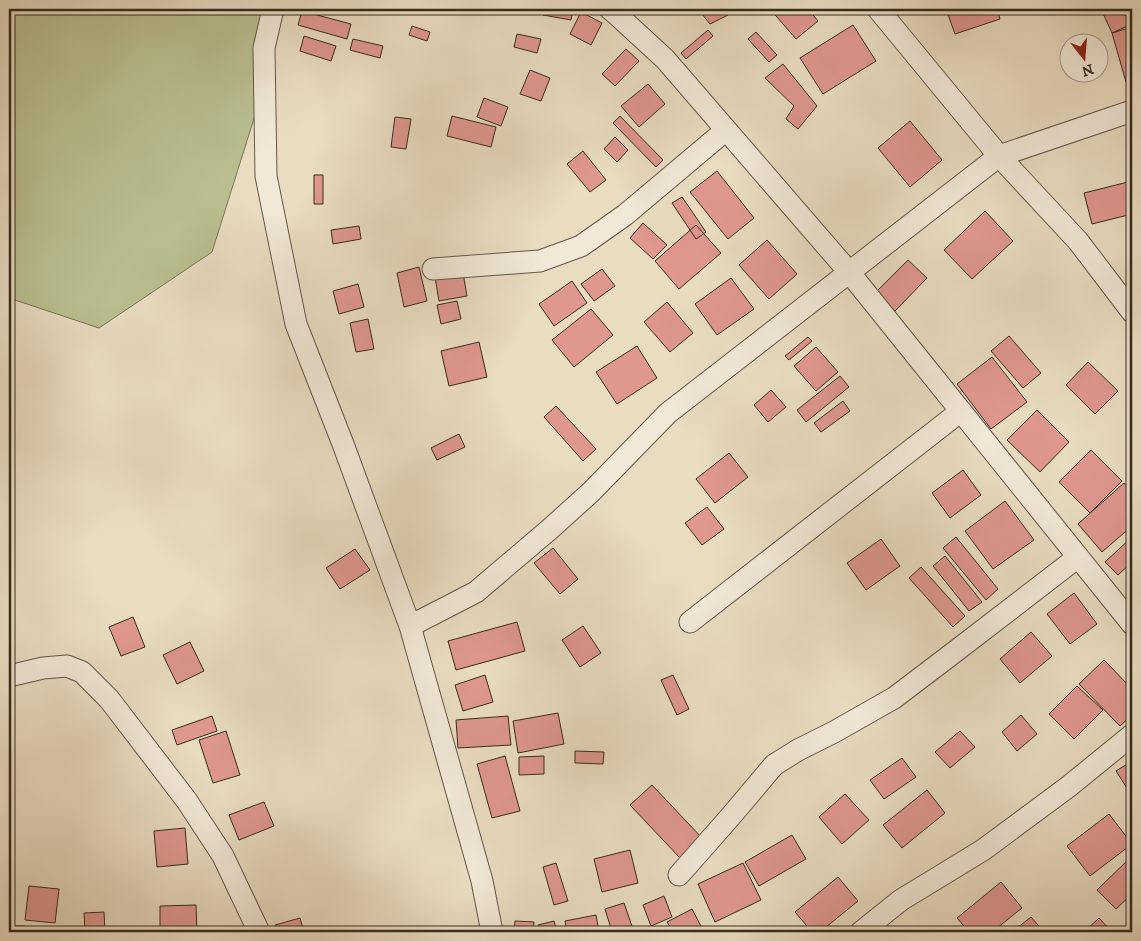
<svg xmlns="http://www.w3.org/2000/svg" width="1141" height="941" font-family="'IM FELL DW Pica',serif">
<rect width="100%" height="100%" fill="#e9dcc1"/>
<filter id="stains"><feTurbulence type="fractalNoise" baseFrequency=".004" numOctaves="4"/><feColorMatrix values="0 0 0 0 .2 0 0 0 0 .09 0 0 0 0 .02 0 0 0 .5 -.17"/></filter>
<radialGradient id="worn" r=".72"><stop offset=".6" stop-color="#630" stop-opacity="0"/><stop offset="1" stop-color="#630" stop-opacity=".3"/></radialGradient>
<path fill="#babf90" stroke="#787657" d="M9,9H281L262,93L212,252L99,328L9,298Z"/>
<path fill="#df978f" stroke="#362c1e" d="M545,9H573L571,20L543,15Z
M698,9H724L728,15L710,24Z
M770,9H808L818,21L796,39Z
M946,9H997L1000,19L955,34Z
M1101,9H1113L1132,19V24L1112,33Z
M302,11L351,24L347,39L298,25Z
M581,12L602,23L591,45L570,34Z
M853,25L876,61L823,94L800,58Z
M412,26L430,32L427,41L409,35Z
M1132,27V80L1126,82L1112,33Z
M708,30L713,36L686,59L681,53Z
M756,32L777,55L769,62L748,39Z
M517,34L541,39L537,53L514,47Z
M304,36L336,46L331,61L300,51Z
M353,39L383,46L380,58L350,50Z
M626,49L639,61L615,86L602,74Z
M783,64L817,106L798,129L786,119L794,106L765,78Z
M530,70L550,78L541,101L520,94Z
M648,84L665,104L639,127L621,106Z
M484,98L508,107L501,126L477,117Z
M452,116L496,127L491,147L447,136Z
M620,116L663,160L656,167L613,123Z
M395,117L411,119L406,149L391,147Z
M910,121L942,160L910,187L878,148Z
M615,137L628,150L617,162L604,149Z
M583,151L606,180L590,192L567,164Z
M717,171L754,218L728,239L690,192Z
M314,175H323V204H314Z
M1132,181V214L1092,224L1084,193Z
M682,197L706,232L696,239L672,203Z
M985,211L1013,241L972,279L944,250Z
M643,223L667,245L653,259L630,238Z
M696,225L721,253L679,289L655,261Z
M359,226L361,239L333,244L331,230Z
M767,240L797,274L769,299L739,265Z
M908,260L927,278L895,311L876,292Z
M419,267L427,301L404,307L397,273Z
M602,269L615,286L594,301L581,284Z
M463,273L467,296L439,301L435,277Z
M731,278L754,309L717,335L695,304Z
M572,281L587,303L554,326L539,304Z
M358,284L364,307L339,314L333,291Z
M457,301L461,319L441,324L437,305Z
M667,302L693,333L670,352L644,322Z
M591,309L613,335L574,367L552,340Z
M368,319L374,349L356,352L350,323Z
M1009,336L1041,373L1023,388L991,351Z
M808,337L812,341L789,360L785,356Z
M479,342L487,377L449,386L441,351Z
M637,346L657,378L617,404L596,372Z
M816,347L838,372L816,391L794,366Z
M992,357L1027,402L991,429L957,384Z
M1088,362L1118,391L1095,414L1066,385Z
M840,376L849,387L806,422L797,410Z
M771,390L786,407L768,422L754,405Z
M843,401L850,411L821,432L814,423Z
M556,406L596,449L583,461L544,417Z
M1037,410L1069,442L1040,472L1007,440Z
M459,434L465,447L437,460L431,448Z
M1091,450L1122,481L1090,513L1059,482Z
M729,453L748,477L715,503L696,479Z
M963,470L981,495L950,518L932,493Z
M1124,483L1132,493V526L1102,552L1078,524Z
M1005,501L1034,540L993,569L965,531Z
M707,507L724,529L702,545L685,523Z
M956,537L998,589L986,600L943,548Z
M1132,537V562L1118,575L1105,562Z
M881,539L900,566L866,590L847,563Z
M553,548L578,579L560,594L534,563Z
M355,549L370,570L340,589L326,568Z
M945,556L982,602L969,611L933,566Z
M921,567L965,616L953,627L909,578Z
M1074,593L1097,624L1070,644L1047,614Z
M133,617L145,647L121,656L109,627Z
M517,622L525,651L456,670L448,641Z
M583,626L601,653L580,667L562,640Z
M1031,632L1052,656L1020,683L1000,659Z
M190,642L204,671L177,684L163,655Z
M1104,660L1132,689V715L1120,726L1079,684Z
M485,675L493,702L463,711L455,685Z
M673,675L689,709L677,715L661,680Z
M1077,686L1103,710L1074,739L1049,714Z
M558,713L564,744L518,753L513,721Z
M1021,715L1037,734L1017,751L1002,732Z
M212,716L217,731L177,745L172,730Z
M508,716L511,745L458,748L456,720Z
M226,731L240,775L213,783L199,740Z
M960,731L975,747L950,768L935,752Z
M575,751L604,752L603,764L575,763Z
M505,756L520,811L492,818L477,764Z
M544,756V774L519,775V757Z
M902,758L916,777L884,799L870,780Z
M1132,761V796L1116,771Z
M652,785L702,838L680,858L630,805Z
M927,790L945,813L902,848L883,825Z
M845,794L869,820L842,844L819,817Z
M264,802L274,826L239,840L229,815Z
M1109,814L1132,844L1090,876L1067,846Z
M185,828L188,864L157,867L154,831Z
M792,835L806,859L759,886L745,862Z
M630,850L638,883L602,892L594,859Z
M1132,856V894L1116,909L1097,890Z
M556,863L568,901L554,905L543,867Z
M743,863L761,900L715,922L698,884Z
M838,877L858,901L820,932H812L795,912Z
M1001,882L1022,908L992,932H969L957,918Z
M29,886L59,889L55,923L25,920Z
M664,896L672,917L651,926L643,905Z
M624,903L634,932H612L605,909Z
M196,905L197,932H160V906Z
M692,909L703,930L699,932H673L667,922Z
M104,912L105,932H85L84,913Z
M596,915L599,932H567L565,921Z
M1031,917L1044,932H1012Z
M300,918L304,932H277L275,925Z
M1099,918L1112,932H1084Z
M515,921L534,922L533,932H514Z
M554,921L557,932H540L538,925Z
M9,926H25V932H9Z
M69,927V932H32V928Z"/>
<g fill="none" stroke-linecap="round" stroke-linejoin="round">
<defs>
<path id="street" d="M273,9L264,48L266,176L296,324L343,444L410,626L482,881L492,932
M610,9L615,13L665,59L849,272L1132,624
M878,9L999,156L1078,241L1132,312
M433,269L540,261L581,246L625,215L726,130
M690,622L961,411
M410,626L476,592L550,529L591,492L668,413L999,156L1132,111
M9,676L43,668L67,666L82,672L109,699L187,801L223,856L259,932
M679,875L731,816L774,765L798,750L834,732L894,698L948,657L1078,557
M861,932L901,900L983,850L1068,787L1132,735"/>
</defs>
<use href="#street" stroke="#635847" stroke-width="23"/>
<use href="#street" stroke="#f1e8d7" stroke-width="21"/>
</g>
<rect width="1141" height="941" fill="none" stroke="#e9dcc1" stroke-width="30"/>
<rect x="10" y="10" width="1121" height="921" fill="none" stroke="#362c1e" stroke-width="2.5"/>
<rect x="15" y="15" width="1111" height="911" fill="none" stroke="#362c1e"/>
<g transform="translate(1084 58) rotate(163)"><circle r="24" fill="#f1e8d7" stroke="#a69d8d"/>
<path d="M0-4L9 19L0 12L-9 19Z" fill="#8f2418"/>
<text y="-8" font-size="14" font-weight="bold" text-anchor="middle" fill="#362c1e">N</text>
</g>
<rect width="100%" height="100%" filter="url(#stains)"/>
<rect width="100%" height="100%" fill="url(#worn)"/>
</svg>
